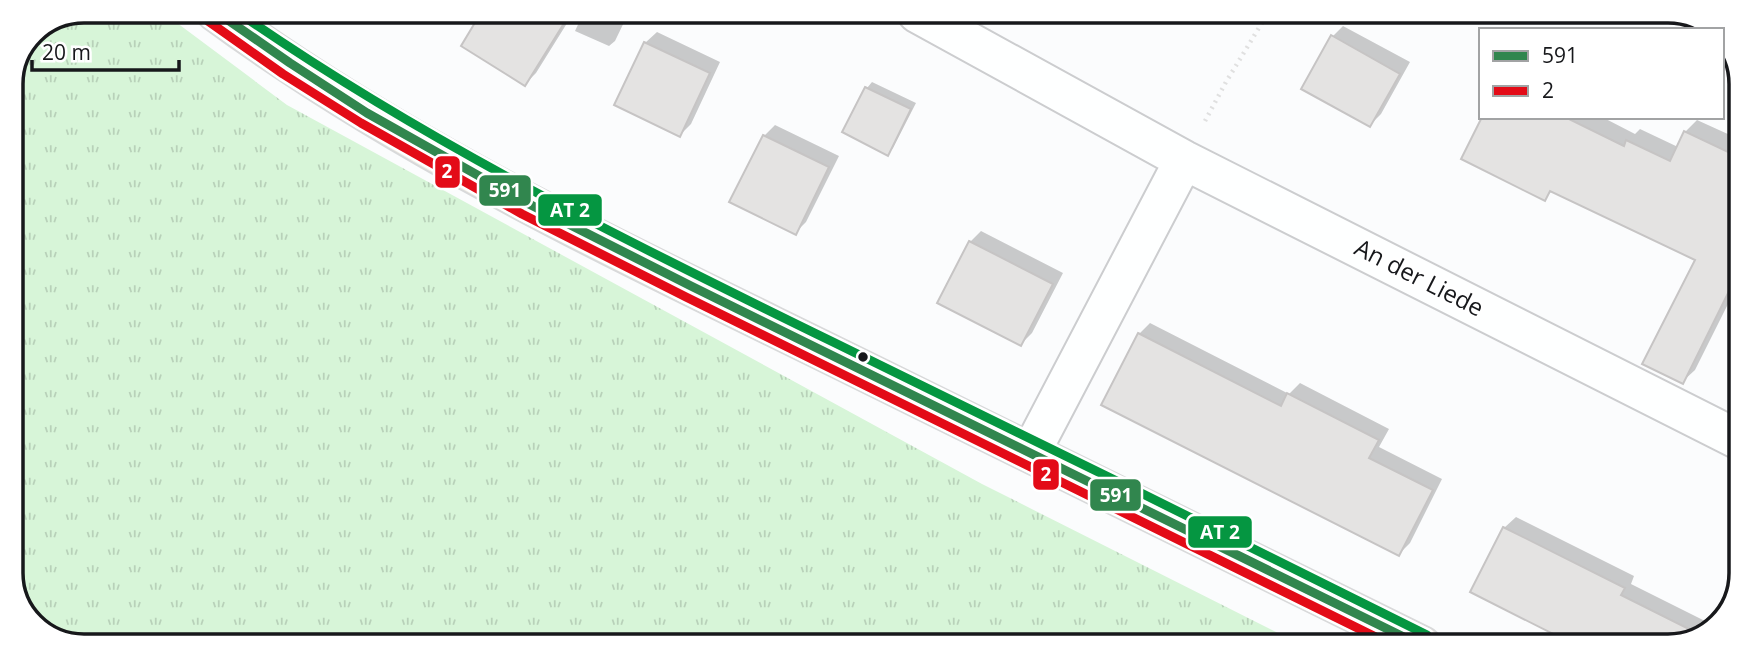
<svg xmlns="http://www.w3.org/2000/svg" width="1752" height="657" font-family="'Open Sans',sans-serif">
<defs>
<pattern id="grass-tufts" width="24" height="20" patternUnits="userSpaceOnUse" patternTransform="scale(1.75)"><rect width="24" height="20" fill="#d7f5d8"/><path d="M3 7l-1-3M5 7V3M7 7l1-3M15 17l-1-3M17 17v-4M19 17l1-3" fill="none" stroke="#b8d1b9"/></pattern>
</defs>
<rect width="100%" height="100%" fill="#fbfcfd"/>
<path fill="url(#grass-tufts)" d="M84,11H161L287,105L982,484L1304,646L60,642L26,618L11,578V80L32,32Z"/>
<path fill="#0003" d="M484,12H574L536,73L525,84Z
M584,12H629L615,41L609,46L575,31Z
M1343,26L1410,62L1381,114L1370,125L1332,37Z
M657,32L720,62L691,124L680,135L645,43Z
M872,82L916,103L893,148L888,154L867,88Z
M1484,117H1602L1635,134L1640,129L1678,147L1685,132L1697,120L1741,140L1725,178L1741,186L1740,280L1695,370L1682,382L1698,259L1553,190L1545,198Z
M775,125L839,156L806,222L795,233L764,136Z
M981,231L1063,273L1032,333L1021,344L970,242Z
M1150,323L1289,394L1300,383L1389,429L1379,447L1442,479L1410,543L1399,554L1139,334Z
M1516,517L1634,576L1631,584L1715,626L1709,634L1669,646H1581L1472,592L1504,528Z"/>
<path fill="#e4e3e2" stroke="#c6c4c4" stroke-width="2" d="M482,11L571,12L525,86L461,46Z
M1331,35L1400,74L1370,127L1301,89Z
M644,42L710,73L680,137L614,105Z
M865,87L911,109L888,156L842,132Z
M1482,117H1565L1624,146L1626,140L1670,161L1684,131L1741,158L1740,269L1683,384L1642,364L1695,260L1550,191L1545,201L1461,159Z
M763,135L829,167L796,235L729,202Z
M969,241L1053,284L1021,346L937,303Z
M1138,333L1281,406L1287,393L1379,440L1369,458L1433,490L1399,556L1101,405Z
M1503,527L1625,588L1621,595L1703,636L1669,646H1577L1470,592Z"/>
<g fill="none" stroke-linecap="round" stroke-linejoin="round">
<defs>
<path id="minor" d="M917,13L1184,160L1739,440
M1031,452L1184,160"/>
<path id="major" d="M215,11C412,156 637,259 856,367C1045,460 1234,552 1422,646"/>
</defs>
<use href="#minor" stroke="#cccdcf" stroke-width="42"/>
<use href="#major" stroke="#d8d9da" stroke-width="42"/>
<path stroke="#e0e0e0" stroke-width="4.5" stroke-dasharray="2 5" stroke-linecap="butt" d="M1205,121L1226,82L1268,13"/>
<use href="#minor" stroke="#feffff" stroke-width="38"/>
<use href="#major" stroke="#f2eee6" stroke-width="38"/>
<defs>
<path id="bus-1" d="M215,11L290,63L367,113L527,203L691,286L1422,646"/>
<path id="bus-2" d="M208,21L283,74L361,123L522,214L686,297L1394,646"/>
<path id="bus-3" d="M236,11C424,142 628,242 833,342C1031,439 1230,536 1427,635"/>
</defs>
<use href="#bus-1" stroke="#fff" stroke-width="14"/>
<use href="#bus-2" stroke="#fff" stroke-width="14"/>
<use href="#bus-3" stroke="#fff" stroke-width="14"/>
<use href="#bus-1" stroke="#31864e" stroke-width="9"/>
<use href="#bus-2" stroke="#e30b17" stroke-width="9"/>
<use href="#bus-3" stroke="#059641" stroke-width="9"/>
</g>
<circle fill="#17181b" stroke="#fff" stroke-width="2.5" cx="863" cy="357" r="6"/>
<g text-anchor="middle" stroke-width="6" stroke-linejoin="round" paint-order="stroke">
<g font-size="24" fill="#17181b" stroke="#fff">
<text transform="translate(1419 278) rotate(27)" y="8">An der Liede</text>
</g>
</g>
<path d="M0 0H1752V657H0ZM84 23H1668A61 61 0 0 1 1729 84V573A61 61 0 0 1 1668 634H84A61 61 0 0 1 23 573V84A61 61 0 0 1 84 23Z" fill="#fff" fill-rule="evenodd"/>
<path fill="none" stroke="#17181b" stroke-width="3.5" d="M84 23H1668A61 61 0 0 1 1729 84V573A61 61 0 0 1 1668 634H84A61 61 0 0 1 23 573V84A61 61 0 0 1 84 23Z"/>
<g stroke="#fff" stroke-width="2.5">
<rect x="434" y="155" width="27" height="34" rx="7" fill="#e30b17"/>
<rect x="478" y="174" width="54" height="33" rx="7" fill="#31864e"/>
<rect x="537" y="193" width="66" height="34" rx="7" fill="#059641"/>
<rect x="1032" y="458" width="28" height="33" rx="7" fill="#e30b17"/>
<rect x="1089" y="478" width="53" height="34" rx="7" fill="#31864e"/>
<rect x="1187" y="515" width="66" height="34" rx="7" fill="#059641"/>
</g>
<g font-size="19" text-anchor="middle" font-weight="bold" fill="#fff">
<text x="447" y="178">2</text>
<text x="505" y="197">591</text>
<text x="570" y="217">AT 2</text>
<text x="1046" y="481">2</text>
<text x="1116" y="502">591</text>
<text x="1220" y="539">AT 2</text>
</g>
<rect x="1479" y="28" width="245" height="91" fill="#ffffff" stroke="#a2a3a4" stroke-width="2"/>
<rect x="1493" y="51" width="35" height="10" fill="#31864e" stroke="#a2a3a4" stroke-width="2"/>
<text x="1542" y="63" font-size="21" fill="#17181b">591</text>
<rect x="1493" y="86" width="35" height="10" fill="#e30b17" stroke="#a2a3a4" stroke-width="2"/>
<text x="1542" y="98" font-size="21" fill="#17181b">2</text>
<path d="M32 60v10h147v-10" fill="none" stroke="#17181b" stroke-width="3.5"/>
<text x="42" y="60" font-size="21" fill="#17181b" stroke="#ffffff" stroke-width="5" paint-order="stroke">20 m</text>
</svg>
